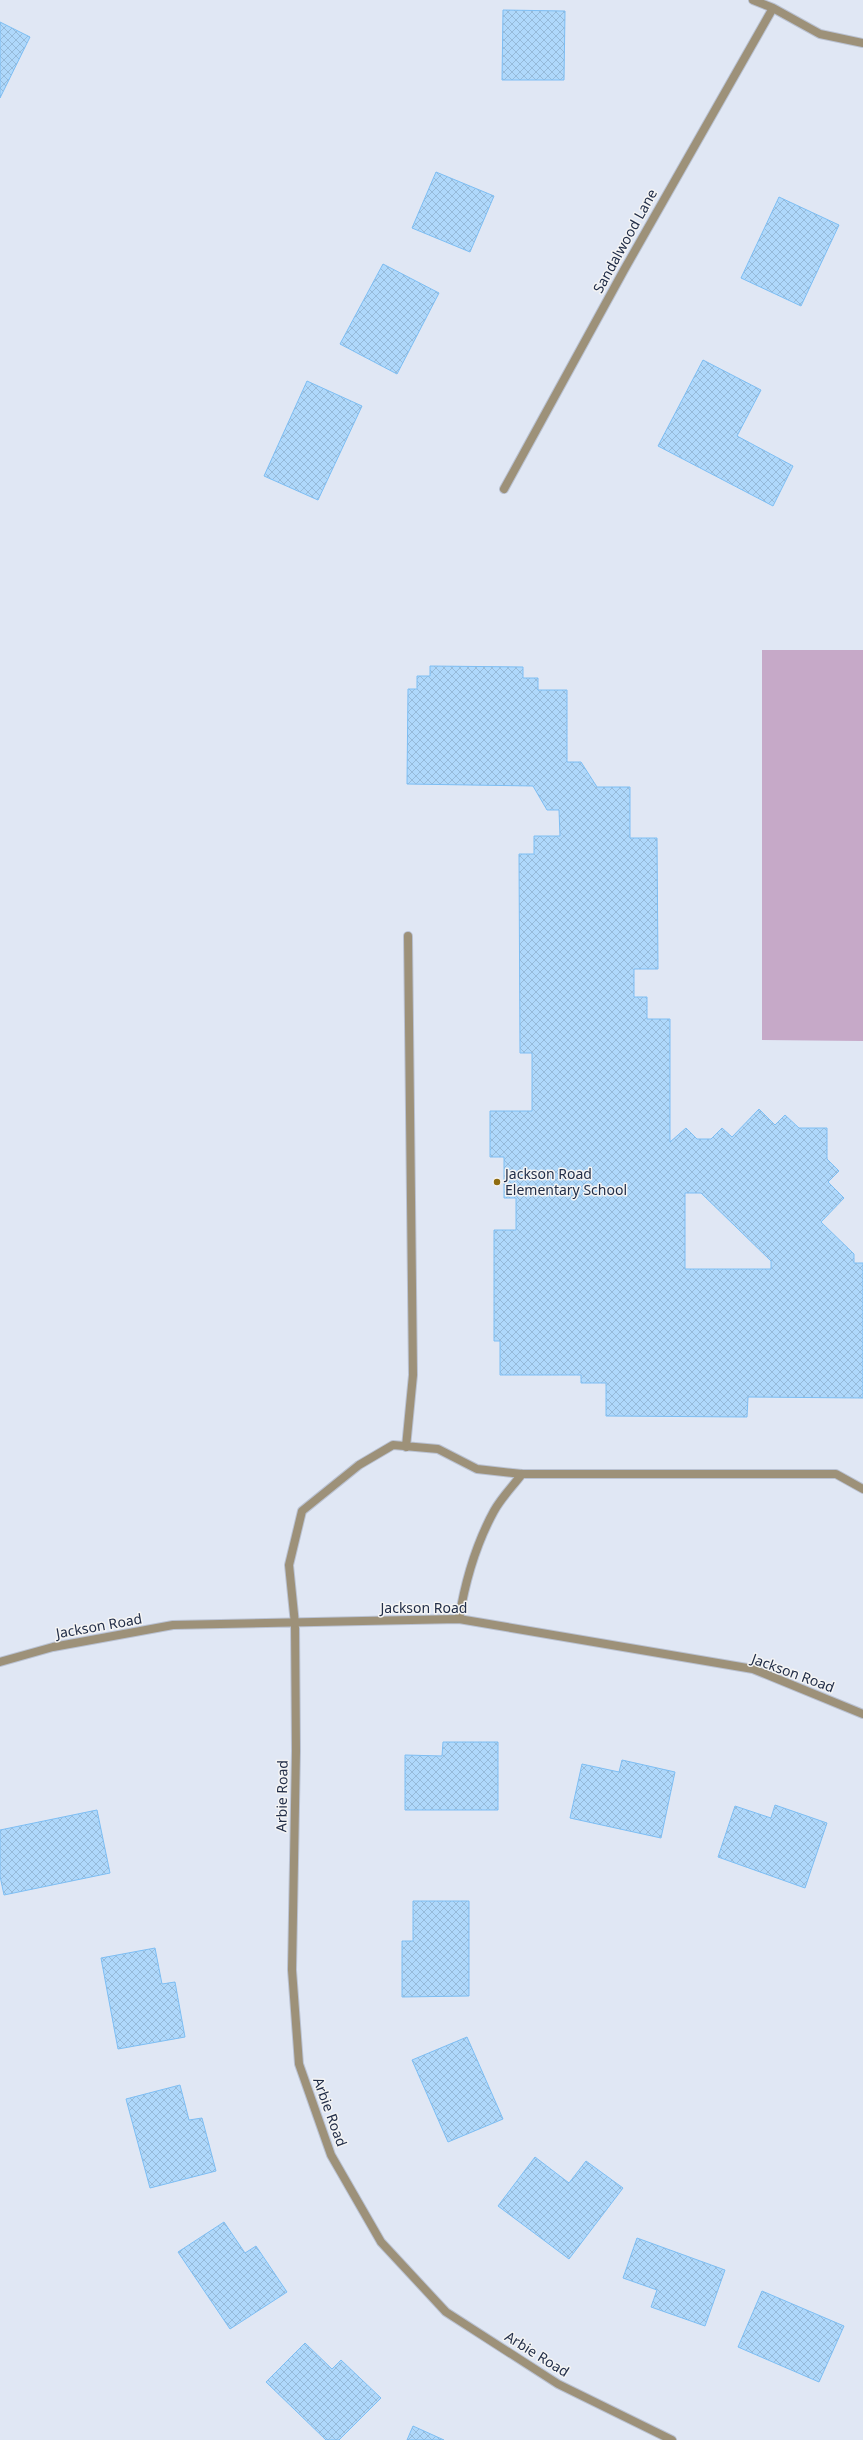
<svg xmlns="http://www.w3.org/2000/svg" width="863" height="2440" font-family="'Noto Sans',sans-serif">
<defs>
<pattern id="building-cross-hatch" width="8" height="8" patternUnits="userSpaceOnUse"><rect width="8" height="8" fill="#afd8fb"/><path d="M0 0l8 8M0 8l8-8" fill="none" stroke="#96bad9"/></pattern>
</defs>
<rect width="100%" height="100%" fill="#e0e7f4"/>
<path fill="#c6a9c8" d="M762,650H863V1041L762,1040Z"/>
<path fill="url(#building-cross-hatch)" stroke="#7ebef3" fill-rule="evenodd" d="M503,10L565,11L564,80H502Z
M0,22L30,37L0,98Z
M436,172L494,196L470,252L412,228Z
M779,197L839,225L801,306L741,278Z
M383,264L439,293L397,374L340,344Z
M703,360L761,390L737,436L793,466L773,506L658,446Z
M307,381L362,406L318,500L264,476Z
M430,666L523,667V678H538V690H567V762H581L597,787H630V838H657L658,969H634V997H647V1019H670V1142L686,1128L697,1139H711L722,1128L732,1137L759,1109L775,1125L785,1115L799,1128H827V1159L839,1171L828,1182L844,1198L821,1222L854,1254V1263H863V1398L748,1397L747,1417L606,1416V1383H581V1375H500V1341H494V1230H516V1198H504V1157H490V1111H532V1053H520L519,854H534V836H560L559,810H547L533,786L407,784L408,689H417V676H430ZM685,1193H701L771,1261V1269H685Z
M443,1742H498V1810H405V1755L442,1756Z
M622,1760L675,1772L661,1838L570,1818L582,1764L619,1772Z
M775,1805L827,1823L805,1888L718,1857L735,1806L771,1818Z
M97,1810L110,1873L4,1895L0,1876V1830Z
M413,1901H469V1996L402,1997V1941H413Z
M155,1948L162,1984L175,1982L185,2037L118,2049L101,1958Z
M467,2037L503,2119L448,2142L412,2060Z
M180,2085L189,2120L202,2118L216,2171L150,2188L126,2099Z
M535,2157L569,2183L586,2161L623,2188L569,2259L498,2206Z
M224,2222L245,2253L256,2246L287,2292L230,2329L178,2252Z
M637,2238L725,2270L705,2326L651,2307L657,2290L623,2278Z
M762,2291L844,2326L819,2382L738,2347Z
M305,2343L332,2369L341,2360L381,2398L339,2440H326L266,2382Z
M413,2426L444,2440H407Z"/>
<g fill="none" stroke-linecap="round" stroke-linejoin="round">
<defs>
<path id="lane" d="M406,1447L413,1375L408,936
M459,1619C465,1582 476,1544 494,1511C501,1498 513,1486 522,1474
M295,1624L289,1565L302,1511L359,1465L393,1445L438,1449L477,1469L522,1474H836L863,1489"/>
<path id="street" d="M753,0L773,8L820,34L863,43
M504,489L624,270L773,8
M295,1624L296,1751L292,1970L299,2064L331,2155L381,2242L446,2312L558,2384L672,2440
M0,1662L53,1647L173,1625L459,1619L753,1669L863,1714"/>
</defs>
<use href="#lane" stroke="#bac2d2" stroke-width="10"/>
<use href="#street" stroke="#bac2d2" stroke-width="10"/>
<use href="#lane" stroke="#9d9179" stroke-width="8"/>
<use href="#street" stroke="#9d9179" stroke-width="8"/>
</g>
<circle fill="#8f6c11" stroke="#f4f4f4" stroke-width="1.5" cx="497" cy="1182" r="4"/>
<g text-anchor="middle" stroke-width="3" stroke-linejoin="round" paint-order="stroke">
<g font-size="14" fill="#222e48" stroke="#f4f4f4">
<text transform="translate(625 241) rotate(-61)" y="5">Sandalwood Lane</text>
<text x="424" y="1613">Jackson Road</text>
<text transform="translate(99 1626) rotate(-10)" y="5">Jackson Road</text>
<text transform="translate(793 1673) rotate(20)" y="5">Jackson Road</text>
<text transform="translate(282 1796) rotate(-89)" y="5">Arbie Road</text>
<text transform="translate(330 2112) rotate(70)" y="5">Arbie Road</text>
<text transform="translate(537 2354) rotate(32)" y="5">Arbie Road</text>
</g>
<g font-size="14" fill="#222e48" stroke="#f4f4f4" text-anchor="start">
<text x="505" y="1179">Jackson Road<tspan x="505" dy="16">Elementary School</tspan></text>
</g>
</g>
</svg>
